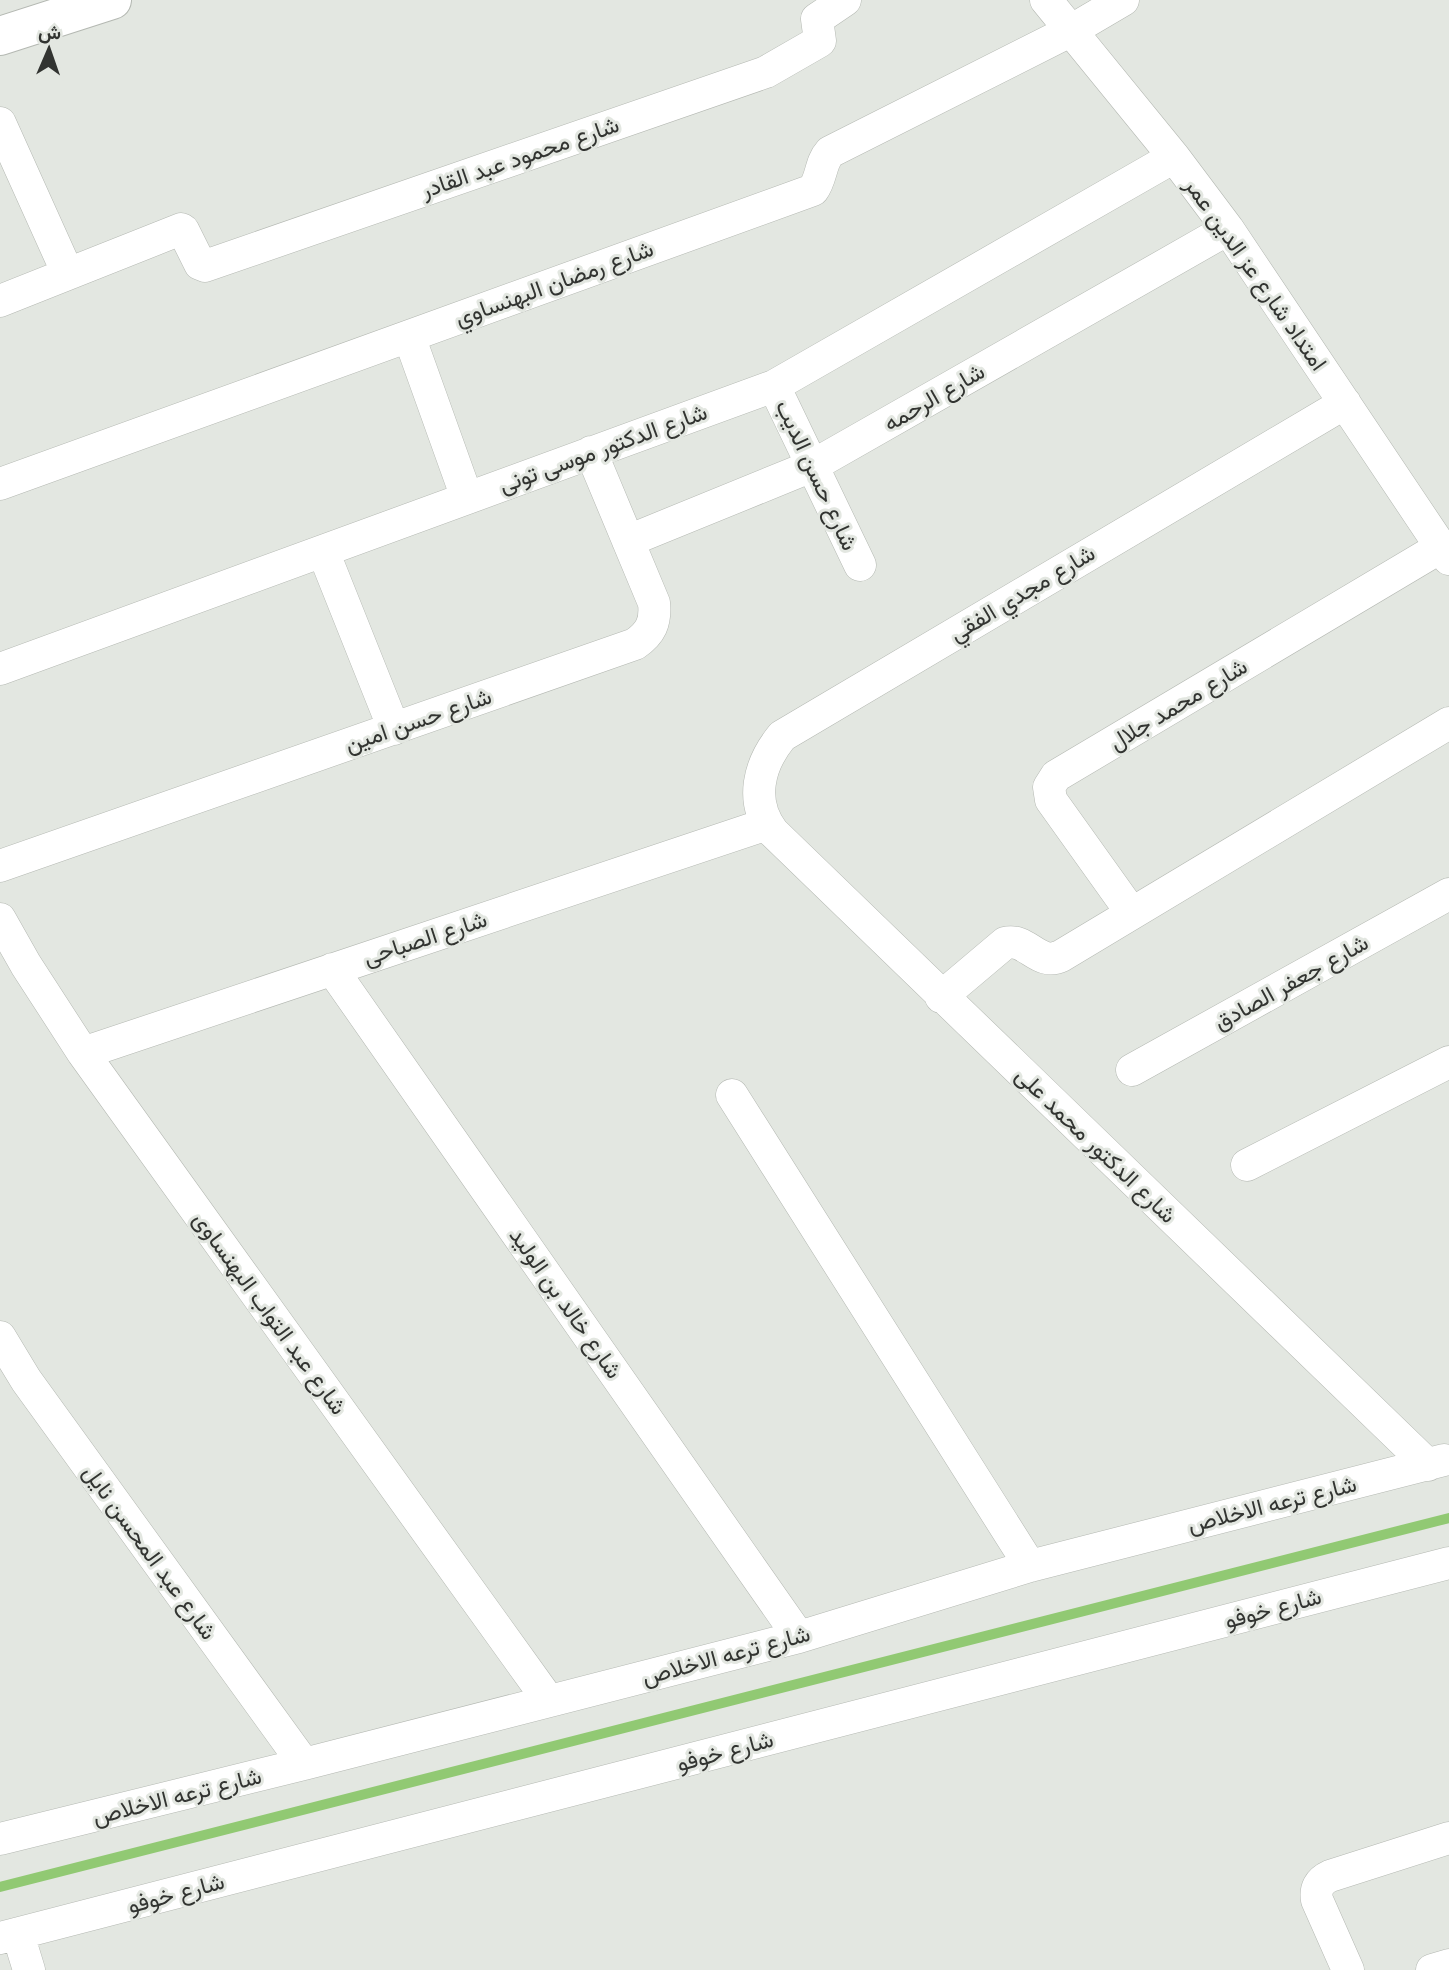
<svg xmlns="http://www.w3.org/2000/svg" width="1449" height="1970" font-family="Poppins,Vazirmatn,sans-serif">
<rect width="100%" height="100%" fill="#e3e7e1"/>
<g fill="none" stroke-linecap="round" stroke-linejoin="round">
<path stroke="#91c973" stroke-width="10" d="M0,1887L1449,1518"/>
<defs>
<path id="minor" d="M1046,0L1174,157L1228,229L1449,559
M0,123L68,274
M0,301L181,229L183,230L200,264L205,266L766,72L820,41L817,19L845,0
M409,336L467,498
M774,386L860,565
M1345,403L782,736C759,764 749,801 773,832L1428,1465
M0,484L813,190C822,178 820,163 830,152L1072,30L1123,0
M628,541L812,466L1228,229
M323,551L394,729
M0,669L774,386L1174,157
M0,866L635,644C651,633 656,622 654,603L591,452
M1131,912L1051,800L1049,787L1056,776L1441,547
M0,919L26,965L83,1053L549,1701
M332,969L799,1637
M941,997L1005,943C1027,937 1038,967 1061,956L1449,723
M83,1053L767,824
M1132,1070L1449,894
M732,1095L1030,1566
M1247,1165L1449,1062
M0,1337L26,1380L304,1764
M0,1839L304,1764L799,1637L1030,1566L1444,1460
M18,1934L29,1970
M0,1938L1449,1563
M1348,1970L1317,1900C1315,1889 1319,1881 1330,1876L1449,1838
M1432,1970L1449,1965"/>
<path id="tertiary" d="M0,36L112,0"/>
</defs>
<use href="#minor" stroke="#b4b8b2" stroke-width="33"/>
<use href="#tertiary" stroke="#b4b8b2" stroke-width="40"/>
<use href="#minor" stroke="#fff" stroke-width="32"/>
<use href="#tertiary" stroke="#fff" stroke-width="38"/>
</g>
<g text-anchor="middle" stroke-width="6" stroke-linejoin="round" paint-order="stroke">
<g font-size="23" fill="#323431" stroke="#e3e7e1">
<text transform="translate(520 157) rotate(-19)" y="8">شارع محمود عبد القادر</text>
<text transform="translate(1256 274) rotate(55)" y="8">امتداد شارع عز الدين عمر</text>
<text transform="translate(554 283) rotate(-20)" y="8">شارع رمضان البهنساوي</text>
<text transform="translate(934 397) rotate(-30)" y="8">شارع الرحمه</text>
<text transform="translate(603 448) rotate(-20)" y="8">شارع الدكتور موسى تونى</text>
<text transform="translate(817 475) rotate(65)" y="8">شارع حسن الديب</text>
<text transform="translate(1022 593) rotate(-31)" y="8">شارع مجدي الفقي</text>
<text transform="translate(1178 704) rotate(-31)" y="8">شارع محمد جلال</text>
<text transform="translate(418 720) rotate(-19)" y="8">شارع حسن امين</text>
<text transform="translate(425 938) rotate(-18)" y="8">شارع الصباحى</text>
<text transform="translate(1291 982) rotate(-29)" y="8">شارع جعفر الصادق</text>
<text transform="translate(1096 1145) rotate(44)" y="8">شارع الدكتور محمد على</text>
<text transform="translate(566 1303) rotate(55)" y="8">شارع خالد بن الوليد</text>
<text transform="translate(270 1313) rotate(54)" y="8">شارع عبد التواب البهنساوى</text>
<text transform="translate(1272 1504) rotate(-14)" y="8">شارع ترعه الاخلاص</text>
<text transform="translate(150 1552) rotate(54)" y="8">شارع عبد المحسن نايل</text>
<text transform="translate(1273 1608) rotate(-15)" y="8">شارع خوفو</text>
<text transform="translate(726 1655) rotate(-15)" y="8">شارع ترعه الاخلاص</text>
<text transform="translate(725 1751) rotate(-15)" y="8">شارع خوفو</text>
<text transform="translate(177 1796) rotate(-14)" y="8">شارع ترعه الاخلاص</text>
<text transform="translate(176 1893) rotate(-15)" y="8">شارع خوفو</text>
</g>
</g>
<g transform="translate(49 49) rotate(2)" stroke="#e3e7e1" stroke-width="5" paint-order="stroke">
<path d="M0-5L12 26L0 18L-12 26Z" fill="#323431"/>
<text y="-10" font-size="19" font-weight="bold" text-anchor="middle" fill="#323431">ش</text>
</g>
</svg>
